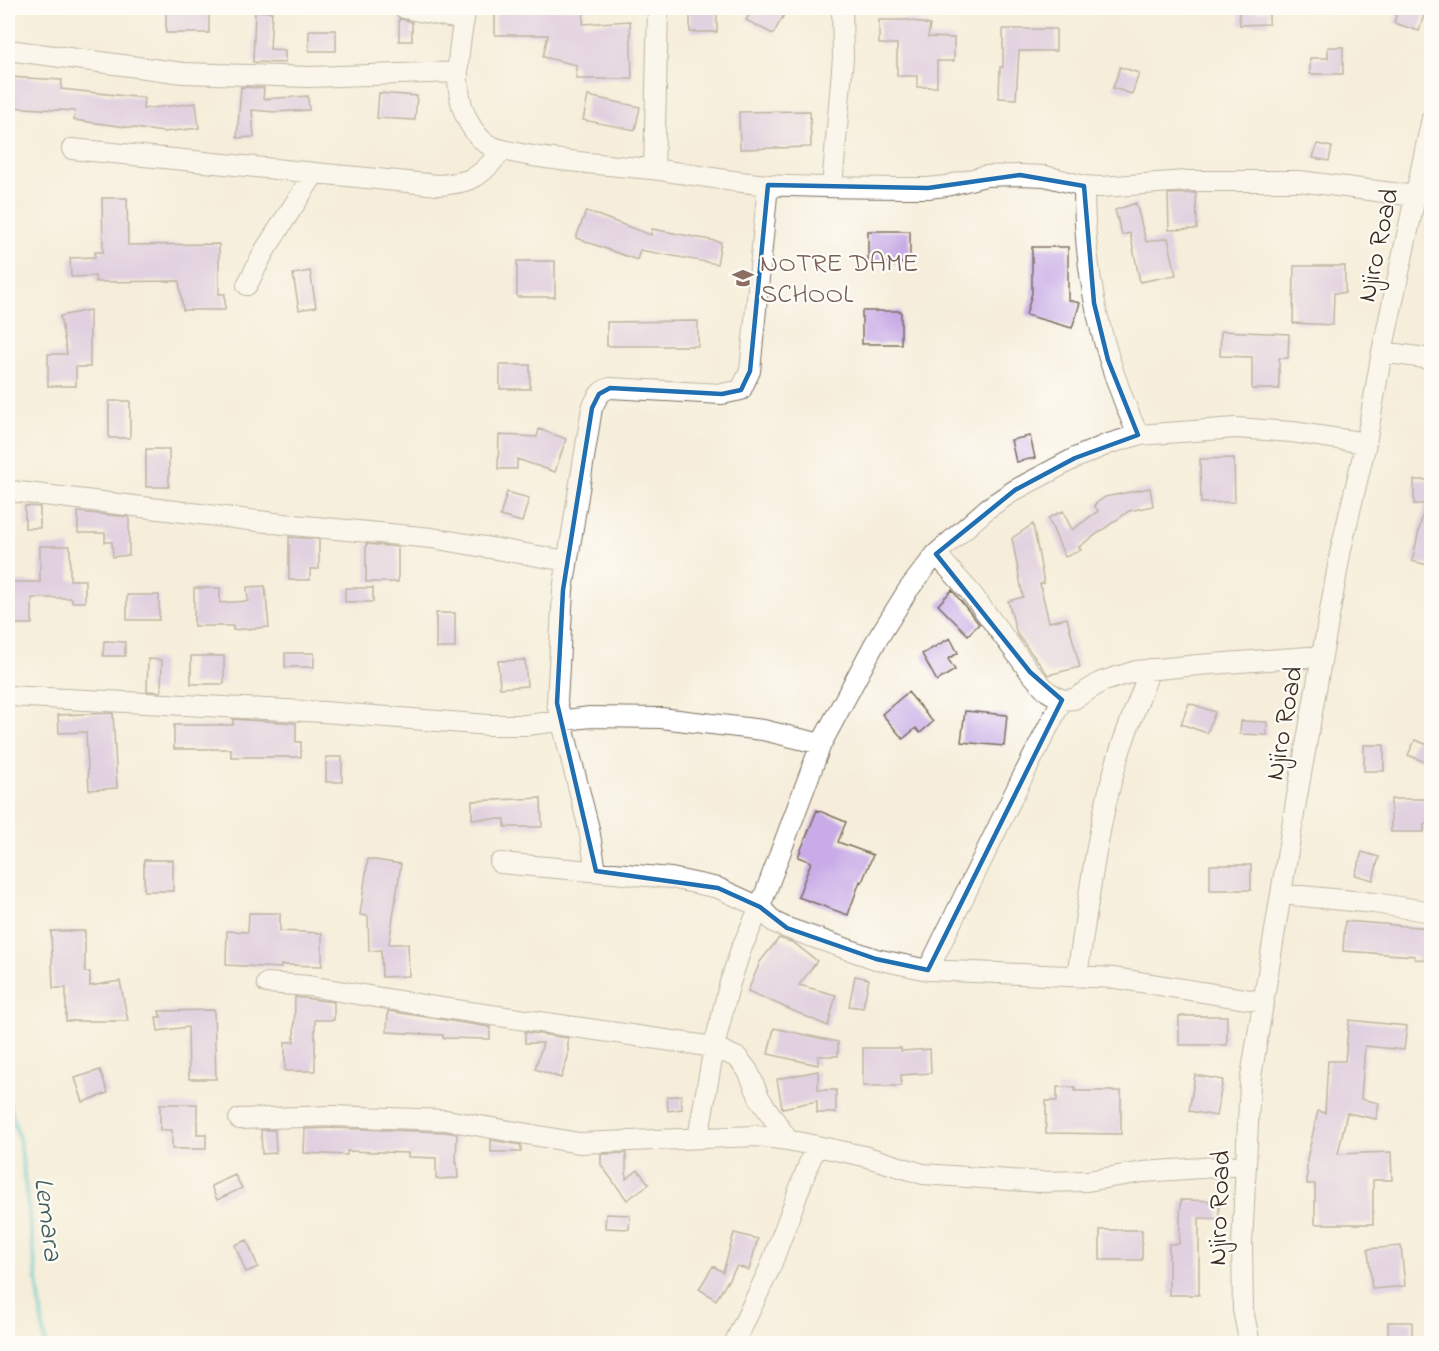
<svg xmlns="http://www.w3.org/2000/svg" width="1439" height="1351" font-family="'Indie Flower',sans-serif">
<rect width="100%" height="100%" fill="#fdfcf7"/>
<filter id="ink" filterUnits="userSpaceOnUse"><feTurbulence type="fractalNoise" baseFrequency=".0167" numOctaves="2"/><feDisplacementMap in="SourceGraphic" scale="12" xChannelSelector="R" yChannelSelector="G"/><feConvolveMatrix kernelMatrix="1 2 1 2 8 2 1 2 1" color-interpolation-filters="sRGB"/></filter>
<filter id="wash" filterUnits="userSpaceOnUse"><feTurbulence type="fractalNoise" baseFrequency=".008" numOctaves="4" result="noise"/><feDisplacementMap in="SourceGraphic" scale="24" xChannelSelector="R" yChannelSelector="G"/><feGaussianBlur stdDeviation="1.35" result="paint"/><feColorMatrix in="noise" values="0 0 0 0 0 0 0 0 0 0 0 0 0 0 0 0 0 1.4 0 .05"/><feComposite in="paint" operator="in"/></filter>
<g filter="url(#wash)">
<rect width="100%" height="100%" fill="#f6eedb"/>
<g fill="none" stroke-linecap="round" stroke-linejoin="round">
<path stroke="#51bfc8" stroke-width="5" d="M8,1101L20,1142L45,1344"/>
</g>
<g id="blocks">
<path fill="#c8abe7" d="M166,8H209V33H166Z
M495,8H584L583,24L630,21L632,79H576V65L543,57L548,35H495Z
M690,8H717V32H690Z
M753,8H788L773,34L746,20Z
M1398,8H1426L1419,31L1394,23Z
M255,11L272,12L270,49L285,50V63L253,62Z
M1269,11V24L1240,25L1239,12Z
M399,18L412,22V41H399Z
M879,20H909L930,25L928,37L954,38V61H937V87H917V76H897V44H879Z
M1003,29H1056V51H1019L1016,99L999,98L1000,67H1003Z
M309,30H336V51H309Z
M1328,47H1343V74H1310V58H1328Z
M1120,67L1139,73L1132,94L1113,88Z
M8,77L62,80L61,89L144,98L143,109L196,103L199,128L164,132L74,120L75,111L8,107Z
M241,87L264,88L263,99L308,96L309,110L275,112L252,110L254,137L237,138Z
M379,93L417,96L415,120L377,118Z
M588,96L640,107L635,130L583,120Z
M810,111L811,147L740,149L739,112Z
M1317,144L1332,147L1329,161L1313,158Z
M1196,193L1197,229L1169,230L1168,194Z
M102,198H127L128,245L219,244V294H225V310H183L179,281L96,282L95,276L71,277L70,258L95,257V252H103Z
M1136,203L1146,242L1168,238L1176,275L1140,282L1130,233L1122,235L1115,210Z
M586,211L651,235L652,229L721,242L717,264L640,250L637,260L576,238Z
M868,231H910V263H868Z
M1032,247H1068V300L1080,303L1072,328L1026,315L1032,293Z
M517,261H555V297H517Z
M1294,266H1345V293H1334L1333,325L1293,323Z
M310,271L316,307L299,310L293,274Z
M90,310V367H76V386H48V354H67L60,316Z
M862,311H901V344H862Z
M698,321V346H607V322Z
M1221,331L1289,334L1288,358H1279V389H1252V357L1220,356Z
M500,365H530V389H500Z
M109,401H130V438H109Z
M539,429L566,439L555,472L517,459V469H498L499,435L537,437Z
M1030,436L1035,458L1016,462L1011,440Z
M146,449H169V487H146Z
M1234,458L1235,502L1201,503L1200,459Z
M1414,480H1431V566L1412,561L1425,504H1414Z
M1150,488L1153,506L1129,511L1079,547L1081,550L1065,557L1048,518L1063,511L1072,530L1098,511L1094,505L1105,497Z
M507,492L529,498L522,522L500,516Z
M25,506L40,507V528H25Z
M78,512L129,517V555L113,557L112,542H105V533H78Z
M1033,524L1044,583L1040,584L1049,622L1067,618L1080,667L1048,675L1017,634L1008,601L1023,597L1012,538Z
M289,537L319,539V569H310V580H289Z
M366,544L398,547V582H366Z
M40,546H70V580H85V602H72V598H32V624H8V582H40Z
M265,586L269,627L233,630V626H194V588H220V603L248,601L247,587Z
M345,588H373V602H345Z
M952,590L979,624L968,635L938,605Z
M127,595H159V620H127Z
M436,613H455V648H436Z
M950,638L958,653L948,659L955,670L937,681L922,654Z
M104,641L125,642V656H103Z
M285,653H314V667H285Z
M191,656H224V684H191Z
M148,659L162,660L161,692L147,691Z
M525,660L527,686L500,688L498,661Z
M908,692L933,722L920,733L916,728L903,739L882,714Z
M1189,703L1215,712L1207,733L1181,724Z
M965,711L1007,715L1004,746L961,742Z
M113,713L117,788L89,790L86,732L59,733L58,715Z
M233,719L296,723V742H301V757H231V749H174V725H233Z
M1241,721L1267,722V735L1240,734Z
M1415,740L1431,746L1425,762L1408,755Z
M1364,745H1384V771H1364Z
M326,757H342V782H326Z
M541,798L542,827H505V819H472V801Z
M1391,799H1431V824H1424V832H1391Z
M817,810L846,822L838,842L873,855L862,882L860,881L848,915L798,897L811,862L798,857Z
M1362,852L1379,857L1373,880L1355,875Z
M368,859L401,864L389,944H408L409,976L382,977L381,950L369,951L368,916L360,915Z
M144,860H173V891H144Z
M1210,865H1251V890H1210Z
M249,913H280V931L322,933V966L281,965V968L226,965L227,931L248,932Z
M1345,921L1431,928V960L1415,959V956L1343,951Z
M51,931H85V972H90V986L120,981L128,1021H66V988H53Z
M779,938L794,943L817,961L799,985L836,995L828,1026L748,991L760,962Z
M855,976L869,979L863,1008L849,1006Z
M295,997L334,1002V1020H315V1071H285V1042H294Z
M214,1010L216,1079H189L188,1027L158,1031L156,1017H161L159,1011Z
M388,1011L490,1027V1039L443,1038V1035L387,1032Z
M1179,1016H1227V1045H1179Z
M1349,1020L1407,1026L1404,1050L1365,1046L1361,1099L1379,1103L1376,1119L1347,1113L1338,1154L1391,1152L1392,1180H1373V1224H1315V1184H1307V1159L1318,1111L1325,1113L1328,1061H1345Z
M774,1028L838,1042V1056H818V1065L768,1054Z
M525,1032L568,1038V1057L561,1078L535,1069L543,1043H525Z
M863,1048H901V1051L930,1049L931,1073L901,1075V1086H863Z
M100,1070L108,1093L83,1102L75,1078Z
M818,1071V1090H836V1113H817V1101L782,1108L777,1079Z
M1195,1075L1223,1080L1216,1116L1189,1111Z
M1057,1087H1075V1091H1121V1134L1046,1133V1101H1057Z
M681,1095L682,1109L668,1111L667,1097Z
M160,1104H197V1134H206V1149H172V1130H160Z
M332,1128L445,1132L457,1134L456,1163H457L458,1178L436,1179V1158L408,1157V1153L347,1151V1155L304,1153L305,1129Z
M261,1130H275L276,1153L262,1154Z
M491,1140L521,1145V1152H491Z
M626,1153V1179L638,1170L649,1184L627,1200L601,1165V1154Z
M235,1175L242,1188L217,1200L211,1186Z
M1181,1200L1219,1201V1219L1199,1218V1295H1169V1244H1179Z
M606,1214L630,1215L629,1229L605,1228Z
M1100,1230H1142V1260H1100Z
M734,1233L758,1239L749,1270L737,1266L716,1300L699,1289L713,1266L723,1272Z
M247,1240L258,1267L246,1272L235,1245Z
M1401,1246L1405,1286L1372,1289L1368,1249Z
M1388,1322H1412V1344H1388Z"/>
</g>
</g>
<g filter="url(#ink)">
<use href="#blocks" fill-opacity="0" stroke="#7c6f60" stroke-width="1.5"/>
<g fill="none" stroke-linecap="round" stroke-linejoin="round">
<defs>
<path id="minor" d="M404,8L464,20
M466,8C458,51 447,107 483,141C501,158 622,166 652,169C691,174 730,182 769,185C822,188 875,188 928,188L946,186L985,176L1020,175L1045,176L1084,186L1101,187L1186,181H1299L1415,196
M8,50L183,73L310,77L458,72
M72,149L438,185C472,183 481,177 502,150
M654,169L658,8
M1084,186C1084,278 1101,351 1138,435
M832,187L843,58L842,8
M247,285L265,250L314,174
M1382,352L1432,359
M11,491L283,524L432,538L567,561
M936,554L971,593L1030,672L1047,691L1062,700L1074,699L1101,682L1136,671L1198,665L1322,656
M8,696L324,712L488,725H527L590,717L661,718L763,730L821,744
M500,863L671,878L718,888L760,907L774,922L787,928L876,959L928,970L1115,978L1264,1002
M596,871L589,829L557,703L563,590L592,408C597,398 599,391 610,388L722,394L741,390L750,371L768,185
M1281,894L1374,903L1432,912
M928,970L1017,788L1062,700
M1077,976C1088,905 1096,833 1116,764C1125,732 1139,701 1150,669
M267,983L309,986L436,1007L714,1047L738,1058L748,1071L760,1099L788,1140
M239,1119L332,1116L446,1120L579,1143L756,1136L788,1140L864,1156L923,1174L1040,1182L1087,1181L1143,1172L1245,1165
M698,1138L714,1047L729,986L741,949L760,907L821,744L875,643L908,590L936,554L988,508L1015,490L1075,458L1108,444L1138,435L1236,428L1292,432L1366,443
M734,1344L770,1268L815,1147
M1250,1344L1243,1310L1242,1244L1250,1083L1296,802L1341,549L1366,443L1382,352L1432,118"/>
</defs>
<use href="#minor" stroke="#7c6f60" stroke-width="22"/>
<use href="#minor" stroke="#fff" stroke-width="20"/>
</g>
</g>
<path d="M0 0H1439V1351H0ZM1020,175L1084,186L1094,303L1108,360L1138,435L1075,458L1015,490L936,554L1030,672L1062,700L928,970L876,959L787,928L760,907L718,888L596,871L557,703L563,590L592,408L599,394L610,388L722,394L741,390L750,371L768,185L928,188Z" fill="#f6eedb" fill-opacity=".55" fill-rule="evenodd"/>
<path fill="none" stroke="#1f6fb2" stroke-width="4.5" stroke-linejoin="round" d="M1020,175L1084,186L1094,303L1108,360L1138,435L1075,458L1015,490L936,554L1030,672L1062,700L928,970L876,959L787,928L760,907L718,888L596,871L557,703L563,590L592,408L599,394L610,388L722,394L741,390L750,371L768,185L928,188Z"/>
<defs>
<symbol id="school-bare" viewBox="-9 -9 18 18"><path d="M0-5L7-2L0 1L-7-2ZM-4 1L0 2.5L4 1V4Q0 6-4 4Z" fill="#8d6e63" stroke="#fdfcf7" stroke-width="2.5" paint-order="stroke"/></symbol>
</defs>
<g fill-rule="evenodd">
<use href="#school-bare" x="728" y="263" width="30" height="30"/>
</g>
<g text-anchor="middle" stroke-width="4.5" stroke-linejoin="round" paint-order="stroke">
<g font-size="27" fill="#3b2a1e" stroke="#fdfcf7">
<text transform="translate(1377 245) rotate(-78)" y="9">Njiro Road</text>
<text transform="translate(1283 723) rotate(-80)" y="9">Njiro Road</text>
<text transform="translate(1218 1208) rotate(-88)" y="9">Njiro Road</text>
</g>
<g font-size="27" fill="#785e54" stroke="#fdfcf7" text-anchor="start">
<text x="760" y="271">NOTRE DAME<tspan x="760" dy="31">SCHOOL</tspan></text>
</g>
<g font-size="28" font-style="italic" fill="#435e5a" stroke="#fdfcf7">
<text transform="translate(50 1219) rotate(83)" y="10">Lemara</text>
</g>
</g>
<rect width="1439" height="1351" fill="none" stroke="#fdfcf7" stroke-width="30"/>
</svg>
